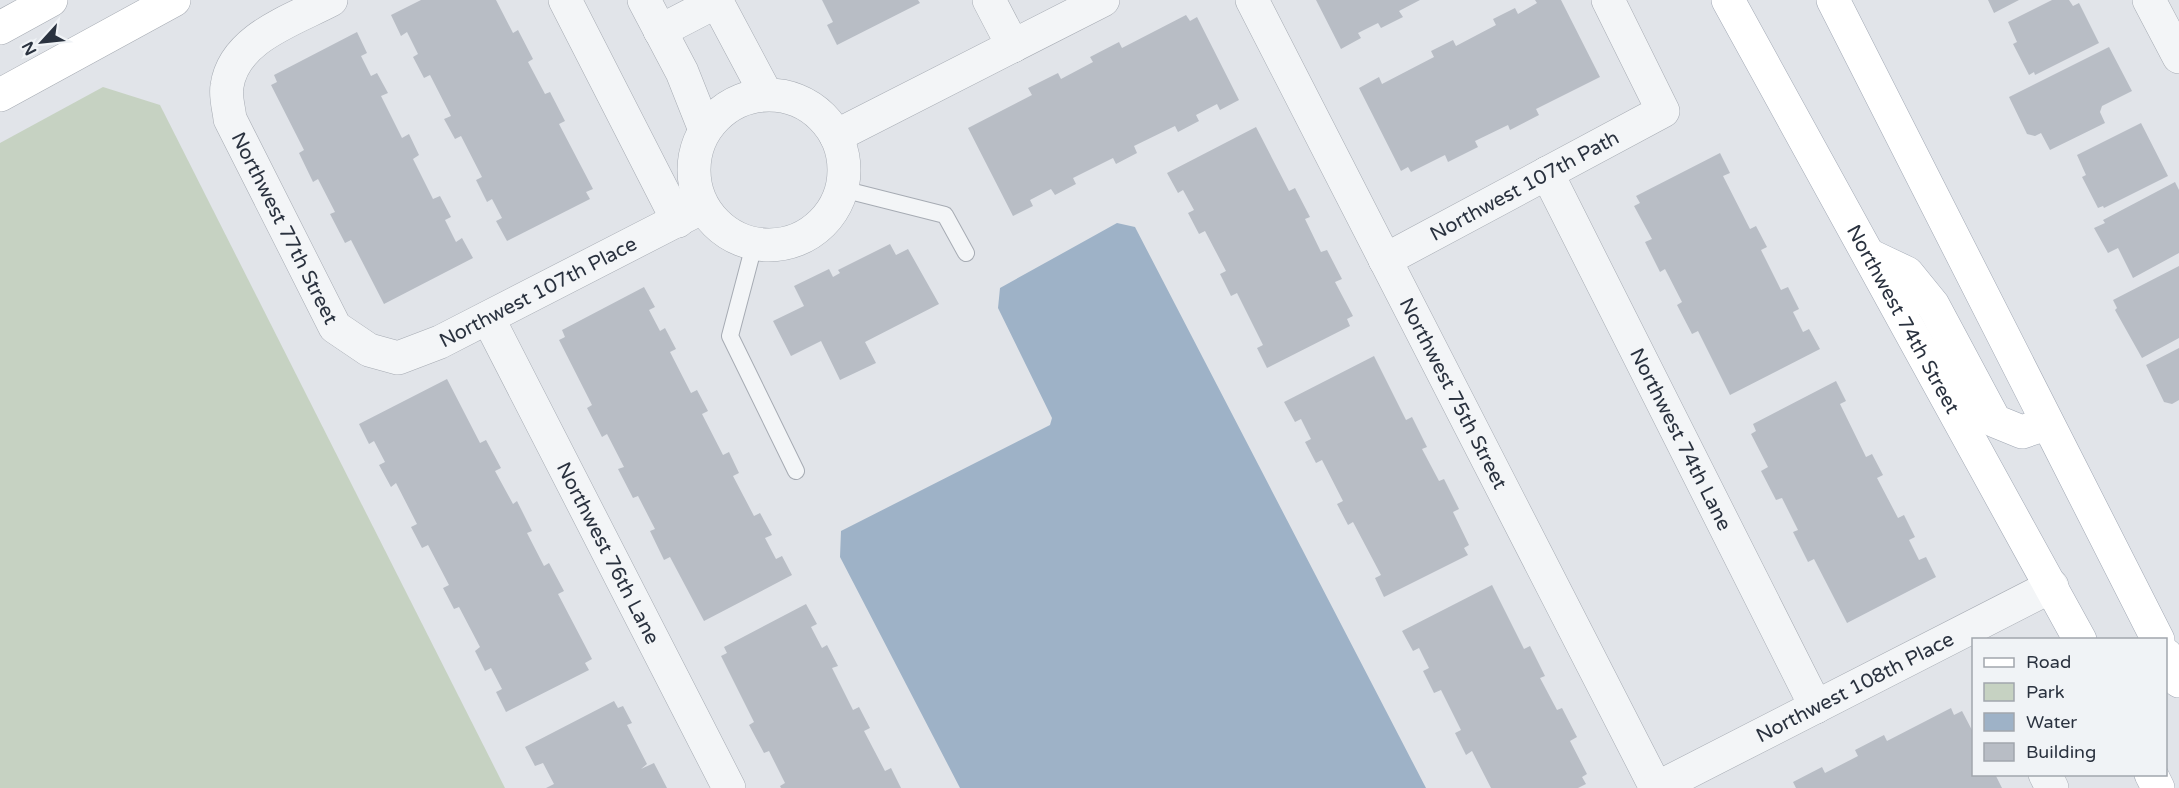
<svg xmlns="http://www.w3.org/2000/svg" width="2179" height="788" font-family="'Varela Round',sans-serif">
<rect width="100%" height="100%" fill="#e1e4e9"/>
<path fill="#c6d2c2" d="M103,87L160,105L505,788H0V143Z"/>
<path fill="#9eb2c7" d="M1117,223L1135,227L1426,788H960L840,557L841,531L1050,425L1052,418L998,308L1000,288Z"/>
<path fill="#b8bdc5" d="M421,0H496L513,33L518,30L533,59L528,62L545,94L550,92L565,121L559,124L593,189L586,192L590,199L507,241L496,221L502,218L492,199L487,202L476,180L482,177L461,136L455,139L444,119L451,116L430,75L424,78L413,57L418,54L407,32L401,36L391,15Z
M822,0H918L920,3L837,45L827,25L833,22Z
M1316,0H1420L1399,11L1403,17L1381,28L1378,23L1358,33L1361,38L1341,49Z
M1535,0H1561L1600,77L1536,109L1539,115L1510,130L1508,125L1475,141L1478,147L1448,162L1445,155L1411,172L1408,167L1401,171L1359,88L1379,77L1382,84L1434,57L1431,51L1453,40L1456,46L1496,25L1493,19L1515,8L1518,14L1537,3Z
M1988,0H2019L1994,13Z
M2052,0H2069L2073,6L2079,3L2099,43L2035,75L2034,72L2029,75L2013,44L2017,42L2008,22Z
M1186,15L1190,21L1197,17L1239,100L1220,110L1217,104L1196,115L1199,121L1178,132L1175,126L1134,146L1137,153L1116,164L1113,158L1073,178L1076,184L1055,195L1051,189L1030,200L1033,206L1013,216L968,128L1032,95L1028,88L1058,73L1061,79L1093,62L1090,57L1119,42L1122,48Z
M357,32L367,53L361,56L371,76L377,73L388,93L381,96L402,138L409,134L419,155L413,159L433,199L440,196L451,217L445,220L456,242L462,238L473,258L384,304L351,240L345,243L330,214L335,212L318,179L313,182L299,153L304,150L271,85L277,82L274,75Z
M2109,47L2132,91L2102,106L2100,112L2105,123L2050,150L2041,133L2035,136L2027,134L2009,97Z
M2141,123L2168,176L2104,208L2103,206L2098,208L2082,177L2086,175L2077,155Z
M1256,127L1289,191L1295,188L1310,217L1305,219L1321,252L1327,250L1342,279L1335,282L1353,316L1347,319L1350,326L1267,368L1257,348L1263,345L1237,293L1231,296L1220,274L1226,271L1205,231L1199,234L1188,213L1194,210L1183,190L1178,193L1167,173Z
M1720,153L1730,173L1723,176L1750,229L1756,226L1767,247L1761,250L1781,290L1788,287L1799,309L1793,312L1803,332L1809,329L1820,349L1730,395L1698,331L1692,334L1677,305L1682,302L1665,269L1660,272L1645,242L1652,239L1634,206L1640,203L1636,196Z
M2175,182L2179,190V253L2133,278L2118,248L2108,253L2094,228L2105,223L2103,220Z
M890,244L896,255L908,249L939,304L865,342L876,363L840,380L821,341L791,356L773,321L804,306L794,286L829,269L833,277L840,273L838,270Z
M2179,266V338L2142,358L2115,310L2117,308L2113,300Z
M644,287L655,307L649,310L660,331L665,328L676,349L670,352L691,393L697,390L708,411L702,414L723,455L729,452L739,473L733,476L754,516L760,513L772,535L765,538L776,559L782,556L792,575L704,621L670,557L664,560L650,531L655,529L638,496L633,498L618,469L624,467L607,434L602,437L587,408L592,405L559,340L565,337L562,330Z
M2179,348V400L2172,404L2164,402L2146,365Z
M1374,356L1406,420L1412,417L1427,447L1422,449L1439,481L1444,479L1459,509L1453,512L1469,545L1464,548L1468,555L1384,597L1375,578L1381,575L1353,522L1348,525L1337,504L1343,501L1322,460L1316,463L1305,442L1311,439L1301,419L1295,422L1284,402Z
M447,379L480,443L486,440L501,468L495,471L513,504L517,501L532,531L527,533L544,566L549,563L564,591L558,594L592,659L585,663L589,670L506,712L496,692L502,689L491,668L485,671L475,651L480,647L459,607L454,609L443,588L449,585L428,545L422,548L411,527L417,524L396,483L391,487L379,465L385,462L374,441L369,444L359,424Z
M1836,381L1846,401L1840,404L1866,457L1872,454L1883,475L1877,478L1898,518L1904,515L1915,537L1909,540L1919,560L1926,557L1936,577L1847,623L1814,559L1808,562L1793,532L1798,530L1782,498L1776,500L1761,471L1768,467L1751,434L1756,431L1753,424Z
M1492,585L1524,649L1530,646L1545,676L1540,678L1557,710L1562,708L1577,737L1570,741L1587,774L1582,777L1586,784L1578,788H1491L1472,751L1466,755L1455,733L1461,730L1441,690L1434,693L1423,671L1429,668L1419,648L1413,651L1402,631Z
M806,604L817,624L811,627L822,648L827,645L838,666L832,668L853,710L859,707L870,728L864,731L885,771L891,768L901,788H781L780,786L785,783L769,751L764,753L749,725L754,722L721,656L727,653L724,647Z
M614,701L618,708L623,706L632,723L627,725L647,764L641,769L654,763L667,788H546L554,784L543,763L535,766L525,747Z
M1951,708L1954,715L1962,711L1974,734V774H1995L2002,788H1796L1793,782L1822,767L1825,773L1858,756L1855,750L1884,735L1887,741Z"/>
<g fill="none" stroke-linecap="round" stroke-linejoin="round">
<defs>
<path id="lane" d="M842,189L945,215L966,253
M754,245L730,336L796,471"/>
<g id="street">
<path id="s1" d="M331,0C293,20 234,38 227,86C225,96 229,109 230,119L335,327L369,350L398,358L440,342L703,207"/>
<path d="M565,0L678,221"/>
<path d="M644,0L682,72L705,130"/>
<path d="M716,0L766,94"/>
<path d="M989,0L1013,46"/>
<path id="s2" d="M1252,0L1656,788"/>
<path d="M2149,0L2179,57"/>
<path d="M660,31L716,2"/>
<circle cx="769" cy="170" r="75"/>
<path d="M836,136L1103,0"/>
<path id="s3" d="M1547,173L1816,707"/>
<path id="s4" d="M1385,260L1663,111L1608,0"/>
<path id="s5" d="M488,318L729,788"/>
<path d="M2045,774L2052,788"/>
<path id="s6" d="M1657,788L2052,586"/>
</g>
<path id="secondary" d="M0,28L51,0
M0,95L174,0"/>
<g id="primary">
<path id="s7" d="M1728,0L2080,640"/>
<path d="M1833,0L2158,640"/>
<path d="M1871,256L1907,273L1933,305L1995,421L2022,432L2046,424"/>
<path d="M2166,655L2179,681"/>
<path d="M2151,774L2158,788"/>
</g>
</defs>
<use href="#lane" stroke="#a6abb3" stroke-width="18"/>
<use href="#street" stroke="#a6abb3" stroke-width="34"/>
<use href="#secondary" stroke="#a6abb3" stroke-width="34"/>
<use href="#primary" stroke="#a1a8b4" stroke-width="34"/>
<use href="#lane" stroke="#f3f5f7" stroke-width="16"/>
<use href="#street" stroke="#f3f5f7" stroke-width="33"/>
<use href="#secondary" stroke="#fff" stroke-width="33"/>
<use href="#primary" stroke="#fff" stroke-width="33"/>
</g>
<g text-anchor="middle" stroke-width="4.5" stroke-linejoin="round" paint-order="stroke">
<g font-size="20" fill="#2a323f" stroke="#f0f3f6">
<text dy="7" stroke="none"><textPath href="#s4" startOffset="158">Northwest 107th Path</textPath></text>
<text dy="7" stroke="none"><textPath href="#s1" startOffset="296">Northwest 77th Street</textPath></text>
<text dy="7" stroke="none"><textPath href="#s1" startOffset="633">Northwest 107th Place</textPath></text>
<text dy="7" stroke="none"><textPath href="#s7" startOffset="364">Northwest 74th Street</textPath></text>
<text dy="7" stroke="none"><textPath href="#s2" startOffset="442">Northwest 75th Street</textPath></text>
<text dy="7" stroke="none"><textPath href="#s3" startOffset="298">Northwest 74th Lane</textPath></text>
<text dy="7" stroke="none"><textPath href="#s5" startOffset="264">Northwest 76th Lane</textPath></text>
<text dy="7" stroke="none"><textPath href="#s6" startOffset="222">Northwest 108th Place</textPath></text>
</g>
</g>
<rect x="1972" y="638" width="195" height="138" fill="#f0f3f6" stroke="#a1a6ad" stroke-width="1.5"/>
<rect x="1984" y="658" width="30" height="9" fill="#ffffff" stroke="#a1a6ad" stroke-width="1.5"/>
<text x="2026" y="668" font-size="18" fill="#2a323f">Road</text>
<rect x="1984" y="683" width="30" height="18" fill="#c6d2c2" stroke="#a1a6ad" stroke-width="1.5"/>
<text x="2026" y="698" font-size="18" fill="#2a323f">Park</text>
<rect x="1984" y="713" width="30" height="18" fill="#9eb2c7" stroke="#a1a6ad" stroke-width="1.5"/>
<text x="2026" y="728" font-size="18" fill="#2a323f">Water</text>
<rect x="1984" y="743" width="30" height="18" fill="#b8bdc5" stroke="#a1a6ad" stroke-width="1.5"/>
<text x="2026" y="758" font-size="18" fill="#2a323f">Building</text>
<g transform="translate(42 42) rotate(243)" stroke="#f0f3f6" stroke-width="4.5" paint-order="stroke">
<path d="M0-4.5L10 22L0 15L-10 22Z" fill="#2a323f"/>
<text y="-9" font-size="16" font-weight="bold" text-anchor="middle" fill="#2a323f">N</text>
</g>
</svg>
